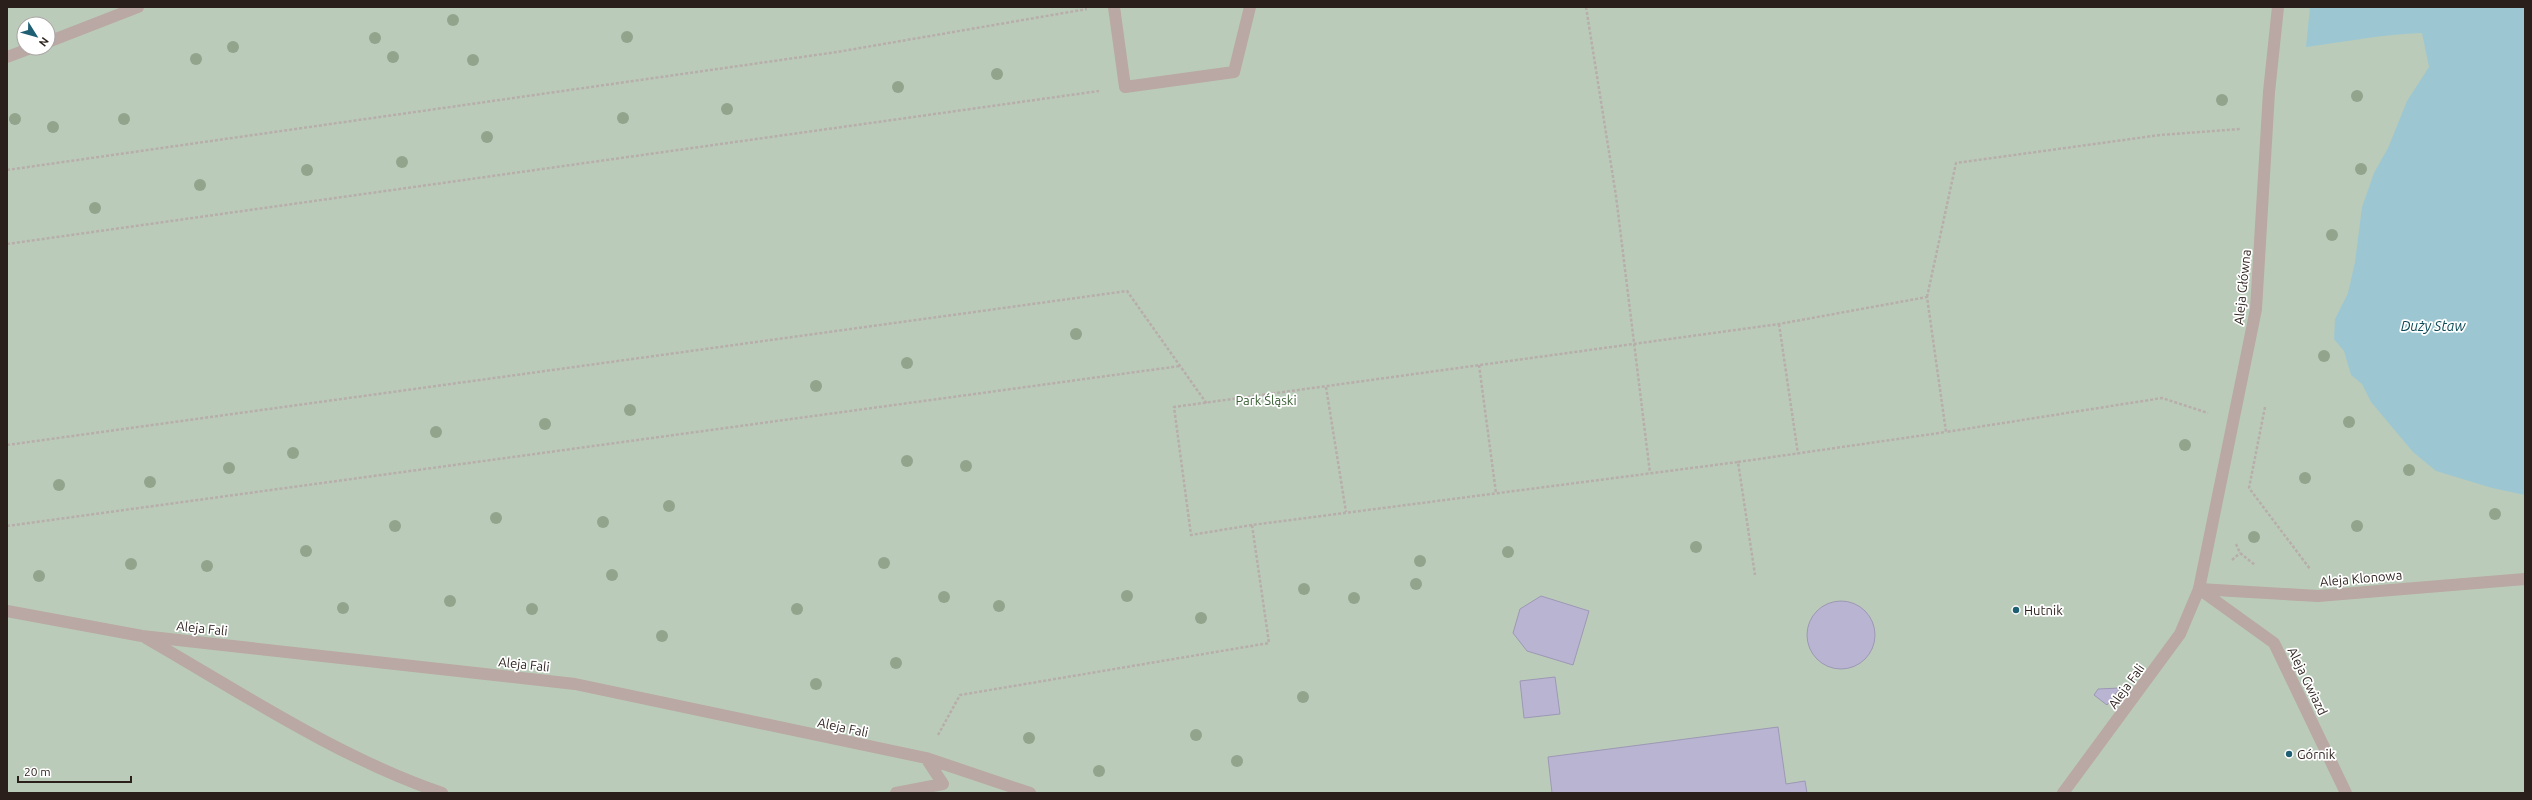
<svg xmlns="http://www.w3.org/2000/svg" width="2532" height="800" font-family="Ubuntu,sans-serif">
<rect width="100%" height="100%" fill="#fef7f4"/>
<path fill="#bbcbb9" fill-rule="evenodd" d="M7,7H2525V793H7ZM24,24H48V48H24Z"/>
<path fill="#9cc7d2" d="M2310,7H2525V495L2492,488L2436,471L2413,452L2371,402L2362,384L2351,375L2344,351L2334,339L2335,319L2348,293L2355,262L2362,207L2374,173L2388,148L2407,101L2429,67L2422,33C2383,34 2345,42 2306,47Z"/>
<path fill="#b9b4d2" stroke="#9d98b5" d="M1541,596L1589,611L1573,665L1527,651L1513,633L1520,609Z
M1807 635a34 34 0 1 1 68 0a34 34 0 1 1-68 0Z
M1555,677L1560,714L1524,718L1520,681Z
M2120,688L2107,705L2094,695L2098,689Z
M1778,727L1786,784L1805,781L1807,793H1552L1548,757Z"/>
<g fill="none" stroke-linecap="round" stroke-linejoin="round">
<path stroke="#b7aeab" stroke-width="2.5" stroke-dasharray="3 2" stroke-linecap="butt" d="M1586,7L1616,196L1650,473
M7,170L837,52L1087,9
M7,244L1099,91
M1927,297L1956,163L2160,135L2240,129
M1779,324L1798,454
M1479,365L1496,493
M1326,387L1346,512
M2265,407L2249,488L2310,569
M7,445L1127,291L1207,404
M1738,462L1946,432
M1252,525L1191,535L1174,407L1779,324L1927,297L1946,432L2162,398L2208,413
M7,526L1180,366
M2236,544L2240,553L2255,565
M2232,560L2240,553
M938,735L960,695L1269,643L1252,525L1738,462L1755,575"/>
<path stroke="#b9a8a3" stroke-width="12" d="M1114,7L1125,87L1234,72L1250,7
M48,42L138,7
M7,57L31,48
M2199,589L2318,596L2525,579
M2199,589L2274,643L2346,793
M7,611L142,636L575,684L926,758L1030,793
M146,638C242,693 337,757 442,793
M896,793L943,784L926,758
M2063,793L2180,634L2199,589"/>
<path stroke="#b9a8a3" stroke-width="12" d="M2199,589L2256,309L2269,92L2278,7"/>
</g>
<g fill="#93a48c">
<circle cx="453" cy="20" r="6"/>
<circle cx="627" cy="37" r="6"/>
<circle cx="375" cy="38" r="6"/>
<circle cx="233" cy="47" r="6"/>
<circle cx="393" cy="57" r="6"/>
<circle cx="196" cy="59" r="6"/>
<circle cx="473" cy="60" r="6"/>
<circle cx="997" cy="74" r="6"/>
<circle cx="898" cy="87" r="6"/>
<circle cx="2357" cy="96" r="6"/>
<circle cx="2222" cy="100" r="6"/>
<circle cx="727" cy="109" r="6"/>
<circle cx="623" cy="118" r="6"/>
<circle cx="15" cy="119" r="6"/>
<circle cx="124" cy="119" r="6"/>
<circle cx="53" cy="127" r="6"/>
<circle cx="487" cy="137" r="6"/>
<circle cx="402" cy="162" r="6"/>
<circle cx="2361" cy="169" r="6"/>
<circle cx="307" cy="170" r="6"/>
<circle cx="200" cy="185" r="6"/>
<circle cx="95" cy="208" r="6"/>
<circle cx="2332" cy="235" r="6"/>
<circle cx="1076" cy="334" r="6"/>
<circle cx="2324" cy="356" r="6"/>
<circle cx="907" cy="363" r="6"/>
<circle cx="816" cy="386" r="6"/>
<circle cx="630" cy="410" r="6"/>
<circle cx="2349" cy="422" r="6"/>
<circle cx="545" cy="424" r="6"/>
<circle cx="436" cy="432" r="6"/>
<circle cx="2185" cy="445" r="6"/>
<circle cx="293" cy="453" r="6"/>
<circle cx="907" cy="461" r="6"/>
<circle cx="966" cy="466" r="6"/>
<circle cx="229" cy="468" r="6"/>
<circle cx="2409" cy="470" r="6"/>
<circle cx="2305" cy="478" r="6"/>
<circle cx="150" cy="482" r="6"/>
<circle cx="59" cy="485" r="6"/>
<circle cx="669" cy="506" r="6"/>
<circle cx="2495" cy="514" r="6"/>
<circle cx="496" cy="518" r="6"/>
<circle cx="603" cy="522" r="6"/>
<circle cx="395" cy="526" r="6"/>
<circle cx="2357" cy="526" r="6"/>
<circle cx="2254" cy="537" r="6"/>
<circle cx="1696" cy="547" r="6"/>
<circle cx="306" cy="551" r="6"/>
<circle cx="1508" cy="552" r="6"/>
<circle cx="1420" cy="561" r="6"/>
<circle cx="884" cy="563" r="6"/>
<circle cx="131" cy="564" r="6"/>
<circle cx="207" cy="566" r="6"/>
<circle cx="612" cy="575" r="6"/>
<circle cx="39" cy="576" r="6"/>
<circle cx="1416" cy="584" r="6"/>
<circle cx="1304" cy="589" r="6"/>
<circle cx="1127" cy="596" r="6"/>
<circle cx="944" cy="597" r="6"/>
<circle cx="1354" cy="598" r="6"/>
<circle cx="450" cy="601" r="6"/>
<circle cx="999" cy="606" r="6"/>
<circle cx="343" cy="608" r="6"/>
<circle cx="532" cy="609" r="6"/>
<circle cx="797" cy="609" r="6"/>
<circle cx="1201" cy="618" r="6"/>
<circle cx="662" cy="636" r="6"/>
<circle cx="896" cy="663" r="6"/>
<circle cx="816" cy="684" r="6"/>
<circle cx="1303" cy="697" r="6"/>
<circle cx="1196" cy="735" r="6"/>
<circle cx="1029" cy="738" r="6"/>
<circle cx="1237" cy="761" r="6"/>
<circle cx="1099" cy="771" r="6"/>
</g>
<g fill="#1f5f74" stroke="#fff" stroke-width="1.5">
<circle cx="2016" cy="610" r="4"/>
<circle cx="2289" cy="754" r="4"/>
</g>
<g text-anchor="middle" stroke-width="3.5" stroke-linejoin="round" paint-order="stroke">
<g font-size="13" fill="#2b1f1b" stroke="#fff">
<text transform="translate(2242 287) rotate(-84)" y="5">Aleja Główna</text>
<text transform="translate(2361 578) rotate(-5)" y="5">Aleja Klonowa</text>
<text transform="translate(202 628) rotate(6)" y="5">Aleja Fali</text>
<text transform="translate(524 664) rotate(6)" y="5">Aleja Fali</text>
<text transform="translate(2308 681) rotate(64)" y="5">Aleja Gwiazd</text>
<text transform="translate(2126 686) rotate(-54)" y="5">Aleja Fali</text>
<text transform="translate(843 727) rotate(12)" y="5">Aleja Fali</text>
</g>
<g font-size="13" fill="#3b6036" stroke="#fff">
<text x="1266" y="405">Park Śląski</text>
</g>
<g font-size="13" fill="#2b1f1b" stroke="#fff" text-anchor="start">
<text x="2024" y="615">Hutnik</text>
<text x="2297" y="759">Górnik</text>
</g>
<g font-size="14" font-style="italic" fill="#0c4a57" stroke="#fff">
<text x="2433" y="331">Duży Staw</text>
</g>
</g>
<rect width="2532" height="800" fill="none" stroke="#2b1f1b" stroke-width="16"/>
<g transform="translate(36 36) rotate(127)"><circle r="19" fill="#ffffff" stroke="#aaa5a4"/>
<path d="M0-3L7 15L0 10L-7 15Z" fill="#1f5f74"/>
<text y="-6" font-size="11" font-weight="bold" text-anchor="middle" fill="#2b1f1b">N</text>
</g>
<path d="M18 776v6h113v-6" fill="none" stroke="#2b1f1b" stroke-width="2"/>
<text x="24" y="776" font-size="12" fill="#2b1f1b" stroke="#ffffff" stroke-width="3" paint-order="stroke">20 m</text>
</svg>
